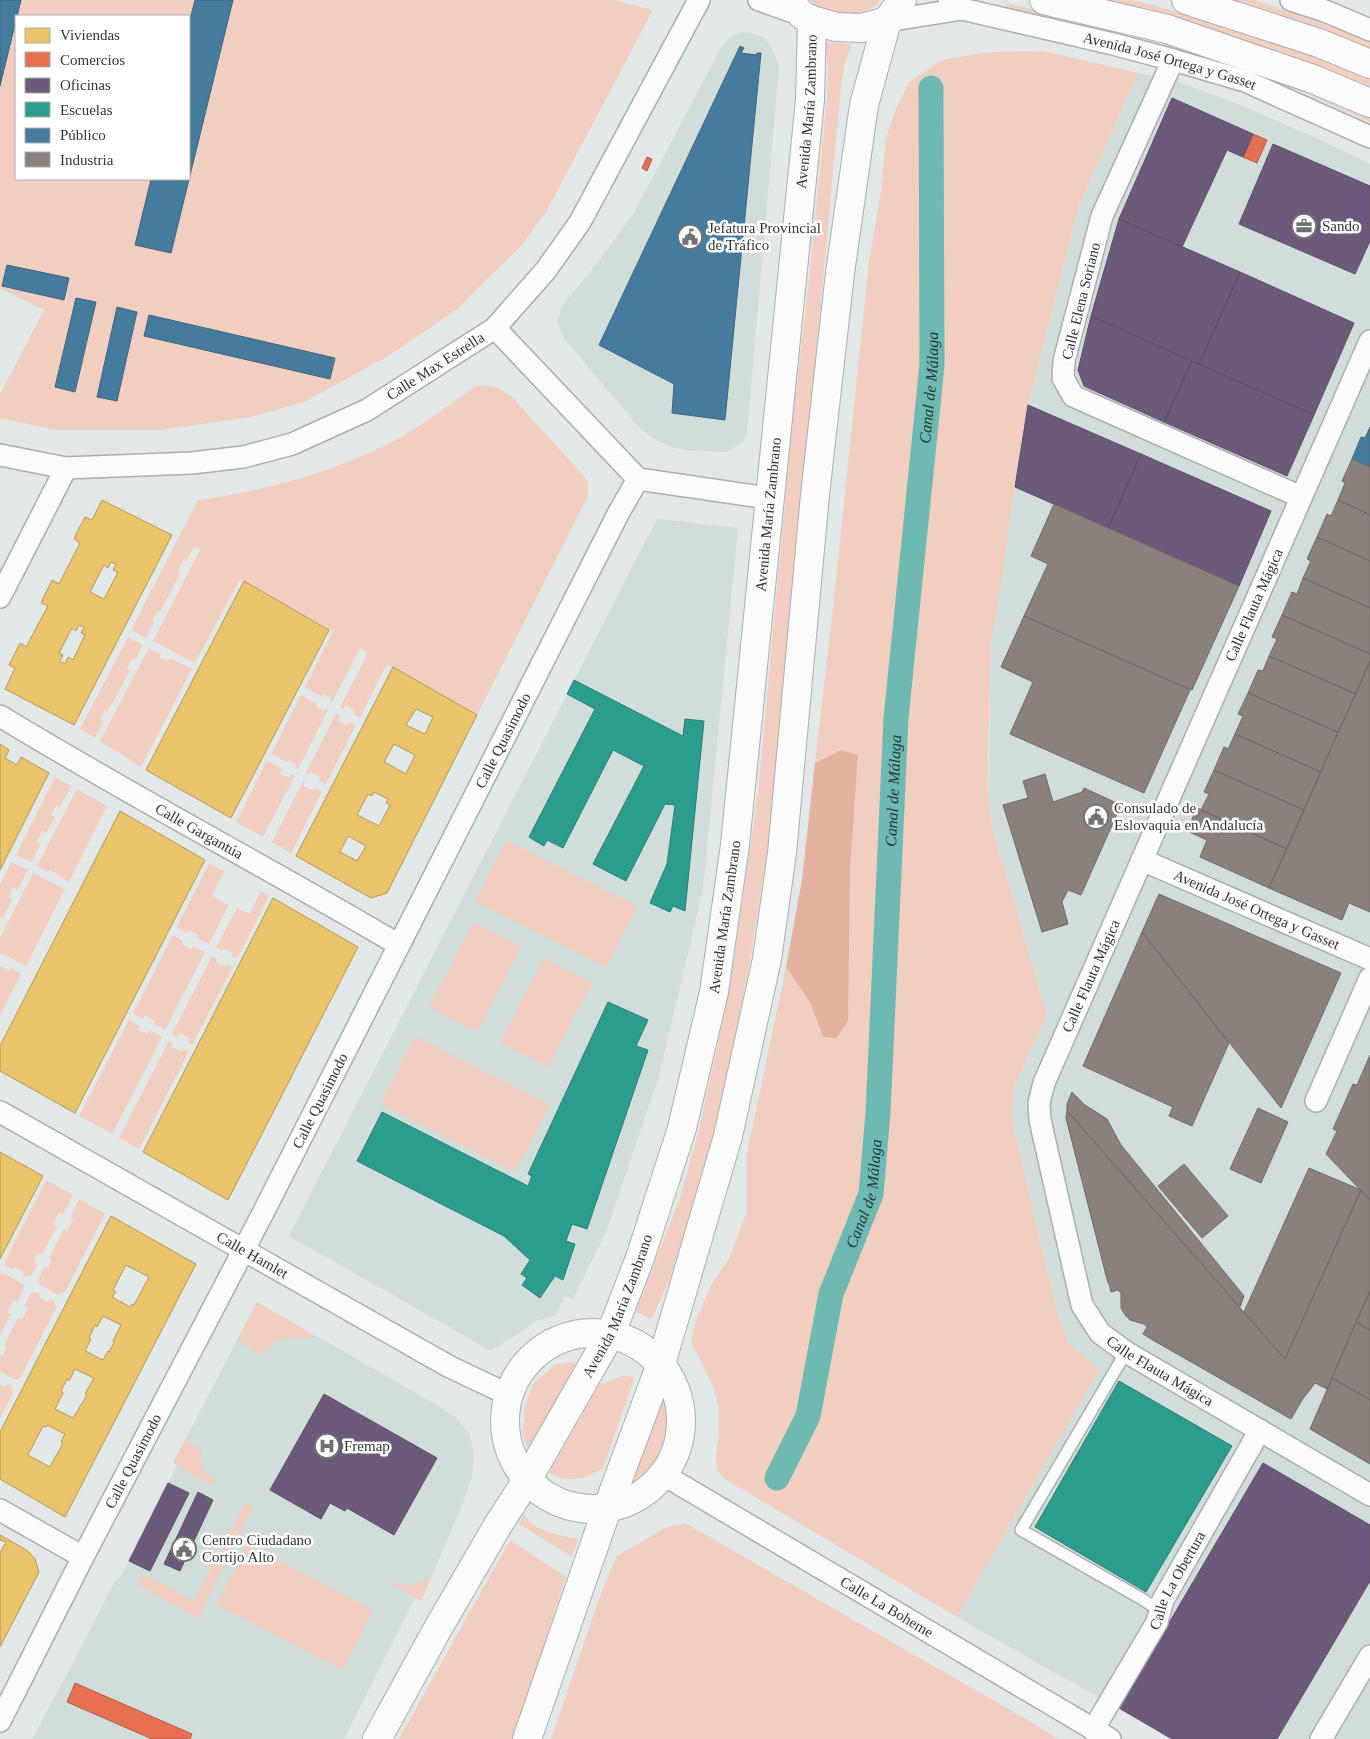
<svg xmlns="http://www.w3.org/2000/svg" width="1370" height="1739" font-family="Georgia,serif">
<rect width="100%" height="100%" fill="#e2e7e7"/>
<path fill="#d0dddb" d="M742,32L752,33L765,38L773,50L779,66L747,433L742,443L726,452L683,450L671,447L652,438L637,425L564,338L557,322L562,306L598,262L635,211L723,44L732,36Z
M1138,73L1179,82L1243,106L1314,137L1370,164V1739H1172L957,1617L1099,1370L1068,1342L1058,1316L1012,1120L1013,1090L1047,1014L994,834L989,804L990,691L991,640L1028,405L1080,203Z
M657,519L738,528L703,889L659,1076L606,1232L573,1299L565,1296L556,1315L539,1320L491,1351L289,1236Z
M257,1302L435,1404L456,1418L469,1433L474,1452L472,1477L461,1508L421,1601L415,1598L344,1739H32L72,1665L115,1581L121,1576L129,1561L177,1465L173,1463Z"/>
<path fill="#f2cec0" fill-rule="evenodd" d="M0,0H613L653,10L546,212L521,246L457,309L390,355L304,402L250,417L161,430H56L0,418V394L44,310L0,288ZM16,16H189V179H16Z
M809,0H880C871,15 842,17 826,11C820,9 814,4 809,0Z
M1102,0H1132L1156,6L1298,49L1370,76V86L1296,58L1220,33Z
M1222,0H1255L1338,29L1370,42V50Z
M1007,3L1116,30L1236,63L1370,115V122L1300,91L1235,68L1006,9Z
M824,42L852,44L844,66L840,97L812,399L770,832L750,961L726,1086L695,1204L670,1277L652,1319L636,1312L681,1195L698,1133L718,1044L737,941L758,793L793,418L809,280L827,97L828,68Z
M1043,51L1138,73L1080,203L1028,405L1023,430L998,604L991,640L988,757L989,804L994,834L1047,1014L1013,1090L1012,1120L1058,1316L1068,1342L1099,1370L957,1617L725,1479L717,1470L716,1455L719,1433V1407L711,1381L691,1342L694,1326L711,1285L729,1259L747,1211L746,1158L786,967L810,1002L823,1037L850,870L858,755L841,750L815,763L834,599L869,261L881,192L886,138L896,109L909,82L942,60L989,52Z
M486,385L500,389L512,397L583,475L588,483V496L477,715L387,664L360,718L353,714L355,711L346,705L344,709L340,707L368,653L360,648L332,702H330L331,698L323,694L322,697L305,687L333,631L240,579L195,663L153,641L200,550L194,547L186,561L183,560L178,570L181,572L160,612L157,611L152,621L154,622L146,638L131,630L198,500C265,491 330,473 390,443C420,427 449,405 476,386Z
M128,637L143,645L135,660L132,659L127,668L130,670L108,711L105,710L100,720L103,721L95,738L80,729Z
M149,648L161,654L159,657L168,661L170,658L192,669L141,767L100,741Z
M301,695L317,704L316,707L324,711L326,709L328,710L298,769L295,768L296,764L288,760L287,762L271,754Z
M336,714L340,716L338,720L347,725L349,722L356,725L326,784L319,781L321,777L311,772L309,775L306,773Z
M267,761L282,769L280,774L289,778L291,774L295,776L263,837L236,822Z
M55,777L71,786L60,807L56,806L51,815L55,817L46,833L42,831L37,842L41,844L31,862L16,855Z
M303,781L305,782L304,786L313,791L315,788L322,792L291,853L272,842Z
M77,789L107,806L69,882L58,876V874L50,870L48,872L37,866Z
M506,840L637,906L606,967L475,902Z
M11,862L28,870L17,890L13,888L9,898L12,899L3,918L0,917V885Z
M209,863L224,871L212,896L229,905L209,944L197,938L198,935L189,930L187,933L177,927Z
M33,873L65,889L26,966L0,953V938Z
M261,891L269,896L237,959L232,957L233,953L223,948L222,951L216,948L237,908L249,914Z
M473,922L521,947L477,1032L429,1007Z
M173,935L183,941L182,944L191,949L193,946L205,952L165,1030L154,1024L155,1021L145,1015L143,1019L133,1013Z
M212,956L218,959L216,962L226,967L227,964L233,967L192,1045L188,1043L190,1038L179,1033L176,1037L172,1034Z
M544,958L592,983L548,1067L500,1042Z
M0,966L9,971L11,968L21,974L0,1015Z
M129,1020L140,1026L138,1030L148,1034L150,1030L162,1037L112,1134L79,1116Z
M415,1036L550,1105L515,1172L381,1104Z
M169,1041L173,1043L172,1047L182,1052L184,1049L189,1051L139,1149L119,1138Z
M46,1180L73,1195L63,1214L59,1212L53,1224L57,1226L42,1254L38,1253L34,1262L38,1264L31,1276L25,1277L22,1275L24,1272L15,1267L13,1270L5,1266V1261Z
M79,1199L105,1214L65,1292L58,1295L40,1285L38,1280L44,1267L48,1268L52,1260L49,1258L64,1229L67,1231L73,1220L70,1218Z
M3,1273L23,1284L24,1289L17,1302L13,1300L7,1312L11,1314L0,1335V1274Z
M36,1292L40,1294L39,1297L48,1302L50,1299L54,1301L56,1308L20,1378L16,1380L0,1371V1355L3,1356L7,1347L4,1345L18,1318L22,1319L28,1308L24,1306L31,1293Z
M257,1302L314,1335C304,1340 303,1337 293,1337C280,1337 269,1346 259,1354L237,1341Z
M576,1362L556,1403L529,1452L523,1435L525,1408L533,1384L556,1364Z
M623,1376L635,1377L603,1468C587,1479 568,1484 549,1473L599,1385L611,1380Z
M0,1384L5,1387L6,1384L12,1386L13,1393L0,1418Z
M659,1391L667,1410L669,1436L661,1456L642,1481L627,1486Z
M185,1440L203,1451C196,1463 205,1473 215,1480L212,1485L173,1463Z
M245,1503L253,1507L198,1618L138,1585L144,1574L194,1601Z
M524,1515C534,1531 561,1536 578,1539L572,1557L519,1524Z
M685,1523L1026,1719L1058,1739H551L603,1588L617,1556L665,1528Z
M510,1540L566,1577L525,1704L512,1739H399Z
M247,1544L373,1610L343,1670L217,1605Z
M379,1577C401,1585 408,1591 429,1577L431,1578L421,1601Z"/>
<path fill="#e2b1a0" d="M841,750L858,755L850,870L848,1021L836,1038L823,1037L810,1002L786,967L802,880L815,763Z"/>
<path fill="#e9c46a" stroke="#b2995a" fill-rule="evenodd" d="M102,500L172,535L74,725L5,689L15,668L9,665L20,643L26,647L48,606L41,603L52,580L59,584L80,543L74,539L78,530L85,517L92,520ZM111,562L116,564L113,570L118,572L104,599L90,592L104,565L108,568ZM79,625L84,627L81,633L85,635L73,660L68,657L65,664L60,661L63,655L59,653L72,628L76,631Z
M244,581L329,630L231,818L146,770Z
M393,667L477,715L387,893L371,898L296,856ZM416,709L433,717L425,734L406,725ZM394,744L415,755L406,774L384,762ZM374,792L388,799L386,803L390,805L379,826L357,815L368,794L372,796ZM348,836L366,846L357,861L340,852Z
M0,744L9,750L5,758L12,762L17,765L21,757L49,773L0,870Z
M120,811L205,860L75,1113L0,1071V1046Z
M273,898L358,947L228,1200L143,1152Z
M0,1152L43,1176L0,1259Z
M111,1216L196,1264L65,1517L0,1479V1432ZM126,1265L149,1277L134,1305L132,1304L130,1307L112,1297L116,1292L113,1290ZM103,1316L121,1325L113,1341L114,1343L109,1352L108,1351L103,1360L85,1351L91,1339L89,1338L95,1325L97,1327ZM75,1369L94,1378L85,1394L87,1395L73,1418L55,1409L63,1393L61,1391L67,1379L69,1381ZM47,1425L65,1434L61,1442L63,1443L50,1467L28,1455L43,1426L46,1427Z
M0,1535L28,1551L35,1559L39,1572L0,1647V1553L6,1542L0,1540Z"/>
<path fill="#e76f51" stroke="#b05e48" d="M1253,134L1267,140L1257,163L1243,157Z
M647,157L652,159L647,171L642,168Z
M75,1683L192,1734L190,1739H152L67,1702Z"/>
<path fill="#6d597a" stroke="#5b4e65" d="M1172,98L1253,134L1243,157L1227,150L1182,247L1119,219Z
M1273,144L1370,186V241L1355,274L1239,224Z
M1119,219L1240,272L1199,364L1091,316Z
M1240,272L1354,323L1314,415L1199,364Z
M1091,316L1192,361L1164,422L1084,386L1078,370Z
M1192,361L1314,415L1287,476L1164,422Z
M1028,405L1141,454L1108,528L1015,487Z
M1141,454L1271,511L1239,586L1108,528Z
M324,1394L437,1458L394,1535L347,1508L345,1511L330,1503L321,1519L270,1490Z
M1263,1463L1370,1525V1581L1277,1739H1172L1119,1708Z
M168,1483L189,1493L150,1571L129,1561Z
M198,1492L213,1500L180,1571L164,1564Z"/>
<path fill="#2a9d8f" stroke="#2c7e74" d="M574,680L683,736L685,719L704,721L685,911L673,906L670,912L650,903L667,864L675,805L665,804L626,881L593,864L644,766L613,750L563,848L547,840L544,846L529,837L595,709L567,694Z
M608,1002L648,1020L636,1046L648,1050L587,1229L572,1224L566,1241L575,1244L563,1280L555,1276L540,1298L522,1285L527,1278L521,1274L530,1260L504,1236L357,1161L382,1112L528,1186L532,1176L528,1174Z
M1119,1381L1232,1446L1146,1592L1035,1527Z"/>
<path fill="#457b9d" stroke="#3f667e" d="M0,0H21L0,86Z
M195,0H233L171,253L135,245L151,179H189V24Z
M740,46L744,48L741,53L757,55V53H761L725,420L672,413L674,384L599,345Z
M7,265L69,278L64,300L2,286Z
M76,298L96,302L75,392L55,387Z
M117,307L137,312L117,401L97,397Z
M149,315L335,358L330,379L144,336Z
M1370,427V467L1352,459L1361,437L1365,438Z"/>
<path fill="#8a817c" stroke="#6f6a66" d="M1352,459L1370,467V515L1338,500L1345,483L1342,481Z
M1338,500L1370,515V561L1317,537L1327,514L1331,516Z
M1054,504L1239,586L1192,690L1024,616L1048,564L1031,556Z
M1317,537L1370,561V608L1303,578L1311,561L1307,559Z
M1303,578L1370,608V654L1282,615L1292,592L1297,594Z
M1282,615L1370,654V661L1356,694L1269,656L1277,639L1272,637Z
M1024,616L1190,690L1144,793L1010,734L1033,682L1001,667Z
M1269,656L1356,694L1338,732L1248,693L1258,670L1263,671Z
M1370,661V912L1349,903L1342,920L1269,888Z
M1248,693L1338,732L1321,772L1235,734L1243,716L1238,714Z
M1235,734L1321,772L1304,810L1214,770L1224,747L1228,749Z
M1214,770L1304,810L1287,849L1201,810L1209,794L1204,792Z
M1045,774L1053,802L1082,792L1084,788L1121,805L1081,895L1068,890L1062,902L1068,924L1042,932L1003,805L1028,798L1023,781Z
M1197,808L1287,849L1269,888L1200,857L1207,840L1187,831Z
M1159,894L1341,973L1281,1108L1142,932Z
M1142,932L1229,1043L1192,1126L1169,1116L1173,1107L1083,1066Z
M1370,1055V1200L1326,1154L1337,1131L1333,1129L1353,1084L1357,1085Z
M1072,1092L1085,1105L1107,1119L1121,1145L1244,1296L1240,1307L1067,1111V1104Z
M1258,1108L1288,1122L1261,1183L1230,1169Z
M1067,1111L1285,1359L1361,1190L1370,1200V1291L1327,1389L1315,1383L1302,1400L1291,1419L1151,1339L1143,1334L1147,1327L1144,1324L1130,1320L1125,1315L1121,1308V1293L1118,1290L1111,1292L1109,1283H1108L1066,1118Z
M1184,1164L1228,1216L1202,1238L1158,1186Z
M1309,1168L1361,1190L1285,1359L1244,1312Z
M1370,1291V1330L1356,1322Z
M1356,1322L1370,1330V1400L1332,1378Z
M1332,1378L1370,1400V1464L1310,1429Z"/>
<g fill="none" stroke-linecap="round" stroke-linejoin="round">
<path stroke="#6ebab2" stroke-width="25" id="s1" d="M777,1478L808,1416L831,1294L871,1194L878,1113L896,718L932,365L931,88"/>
<defs>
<path id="lane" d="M1126,1352L1021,1530L1142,1599L1160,1611"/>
<g id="street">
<path d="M759,0L802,15"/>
<path id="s2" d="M949,0L962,9L1113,44L1173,60L1245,81L1370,137"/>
<path d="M1291,0L1325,11L1370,30"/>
<path d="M887,21L962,9"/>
<path d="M1173,60L1102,216L1064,361L1063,378L1073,396L1301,497"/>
<path d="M495,328L638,479L769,498"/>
<path id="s3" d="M1370,341L1044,1083L1039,1103L1040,1120L1082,1305L1100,1333L1126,1352L1370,1495"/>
<path id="s4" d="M0,455L66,468L192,463L243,457L292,444L367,410L495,328L546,270L580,222L699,0"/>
<path d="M0,597L66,468"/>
<path id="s5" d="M0,716C131,796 267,867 399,945"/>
<path id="s6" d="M1142,860L1370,959"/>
<path d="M1316,1101L1370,978"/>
<path id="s7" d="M0,1112L450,1367L507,1394"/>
<path id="s8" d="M664,1475L1110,1739"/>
<path d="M0,1510L83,1557"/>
<path id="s9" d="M0,1721L83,1557L263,1213L619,512L638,479"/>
<path id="s10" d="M1093,1730L1157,1622L1163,1600L1260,1430"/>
<path d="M1321,1739L1370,1656"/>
</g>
<g id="primary">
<path d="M788,0L802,15L812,20L836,27L862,28L887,21"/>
<path d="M1044,0L1167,29L1313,79L1370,103"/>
<path d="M1186,0L1319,43L1370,64"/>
<circle cx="593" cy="1421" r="88"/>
<path id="s11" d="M377,1739L437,1630L498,1525L527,1480L611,1333L640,1258L682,1128L714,992L735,845L810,100L812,20"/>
<path d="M527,1739L607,1509L661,1364L728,1136L767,959L782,853L815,495L840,273L864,105L887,21L902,0"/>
</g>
</defs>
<use href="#lane" stroke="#aaaeae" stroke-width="14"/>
<use href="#street" stroke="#aaaeae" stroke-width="24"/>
<use href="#primary" stroke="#aaaeae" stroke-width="30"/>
<use href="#lane" stroke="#fbfbfb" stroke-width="11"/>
<use href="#street" stroke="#fbfbfb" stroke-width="21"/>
<use href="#primary" stroke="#fbfbfb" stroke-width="28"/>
</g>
<defs>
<symbol id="office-ring" viewBox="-11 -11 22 22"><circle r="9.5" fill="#fff" stroke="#6f7373" stroke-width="1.5"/><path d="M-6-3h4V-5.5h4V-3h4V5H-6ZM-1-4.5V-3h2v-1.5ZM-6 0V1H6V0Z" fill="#6f7373"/></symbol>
<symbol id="civic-ring" viewBox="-11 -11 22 22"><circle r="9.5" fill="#fff" stroke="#6f7373" stroke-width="1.5"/><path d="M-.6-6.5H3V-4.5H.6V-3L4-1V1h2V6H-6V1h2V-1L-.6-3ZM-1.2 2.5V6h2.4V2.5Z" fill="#6f7373"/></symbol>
<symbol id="hospital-ring" viewBox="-11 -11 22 22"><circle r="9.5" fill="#fff" stroke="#6f7373" stroke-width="1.5"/><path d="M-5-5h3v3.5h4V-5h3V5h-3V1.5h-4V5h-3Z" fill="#6f7373"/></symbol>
</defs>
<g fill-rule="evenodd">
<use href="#office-ring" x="1290" y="212" width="28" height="28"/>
<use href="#civic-ring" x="676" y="223" width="28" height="28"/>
<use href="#civic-ring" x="1082" y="803" width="28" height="28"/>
<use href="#hospital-ring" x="313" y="1432" width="28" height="28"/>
<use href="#civic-ring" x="170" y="1535" width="28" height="28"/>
</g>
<g text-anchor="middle" stroke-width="5" stroke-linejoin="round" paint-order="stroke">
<g font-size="15" fill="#313534" stroke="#fff">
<text dy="5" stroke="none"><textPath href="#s2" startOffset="230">Avenida José Ortega y Gasset</textPath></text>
<text dy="5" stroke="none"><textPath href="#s11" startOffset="1711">Avenida María Zambrano</textPath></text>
<text transform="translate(1081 301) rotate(-76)" y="5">Calle Elena Soriano</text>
<text dy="5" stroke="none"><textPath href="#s4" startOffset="459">Calle Max Estrella</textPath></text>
<text dy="5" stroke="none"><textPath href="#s11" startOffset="1306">Avenida María Zambrano</textPath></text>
<text transform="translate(1254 605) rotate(-66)" y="5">Calle Flauta Mágica</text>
<text dy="5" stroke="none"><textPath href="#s9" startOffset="1102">Calle Quasimodo</textPath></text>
<text dy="5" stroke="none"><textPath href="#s5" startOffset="230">Calle Gargantúa</textPath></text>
<text dy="5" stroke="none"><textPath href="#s6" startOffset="125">Avenida José Ortega y Gasset</textPath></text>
<text dy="5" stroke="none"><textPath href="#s11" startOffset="901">Avenida María Zambrano</textPath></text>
<text transform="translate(1091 976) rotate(-66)" y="5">Calle Flauta Mágica</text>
<text dy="5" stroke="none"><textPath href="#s9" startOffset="698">Calle Quasimodo</textPath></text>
<text dy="5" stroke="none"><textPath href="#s7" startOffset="290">Calle Hamlet</textPath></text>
<text dy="5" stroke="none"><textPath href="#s11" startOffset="496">Avenida María Zambrano</textPath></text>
<text dy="5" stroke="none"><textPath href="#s3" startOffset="1142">Calle Flauta Mágica</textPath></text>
<text dy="5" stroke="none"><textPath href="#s9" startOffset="292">Calle Quasimodo</textPath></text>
<text dy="5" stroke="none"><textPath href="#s10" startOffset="172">Calle La Obertura</textPath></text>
<text dy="5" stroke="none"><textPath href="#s8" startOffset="259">Calle La Boheme</textPath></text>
</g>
<g font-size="15" fill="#313534" stroke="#fff" text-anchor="start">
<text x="1322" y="231">Sando</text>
<text x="708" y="233">Jefatura Provincial<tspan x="708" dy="17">de Tráfico</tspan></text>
<text x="1114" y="813">Consulado de<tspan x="1114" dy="17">Eslovaquia en Andalucía</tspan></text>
<text x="344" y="1451">Fremap</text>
<text x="202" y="1545">Centro Ciudadano<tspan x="202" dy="17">Cortijo Alto</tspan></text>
</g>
<g font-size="16" font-style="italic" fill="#203835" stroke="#fff">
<text dy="6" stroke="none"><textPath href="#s1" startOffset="1110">Canal de Málaga</textPath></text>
<text dy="6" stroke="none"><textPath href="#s1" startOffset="705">Canal de Málaga</textPath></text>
<text dy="6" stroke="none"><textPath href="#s1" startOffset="300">Canal de Málaga</textPath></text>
</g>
</g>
<rect x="15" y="15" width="175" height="165" fill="#ffffff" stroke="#adaeae"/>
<rect x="25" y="28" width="25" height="15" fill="#e9c46a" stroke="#adaeae"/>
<text x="60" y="40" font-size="15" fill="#313534">Viviendas</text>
<rect x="25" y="52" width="25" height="15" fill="#e76f51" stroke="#adaeae"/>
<text x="60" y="65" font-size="15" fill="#313534">Comercios</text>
<rect x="25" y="78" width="25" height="15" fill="#6d597a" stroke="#adaeae"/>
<text x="60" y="90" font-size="15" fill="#313534">Oficinas</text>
<rect x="25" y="102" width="25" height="15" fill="#2a9d8f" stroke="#adaeae"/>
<text x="60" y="115" font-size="15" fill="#313534">Escuelas</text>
<rect x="25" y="128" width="25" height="15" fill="#457b9d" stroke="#adaeae"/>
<text x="60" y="140" font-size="15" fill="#313534">Público</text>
<rect x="25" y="152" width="25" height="15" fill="#8a817c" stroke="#adaeae"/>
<text x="60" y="165" font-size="15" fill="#313534">Industria</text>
</svg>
